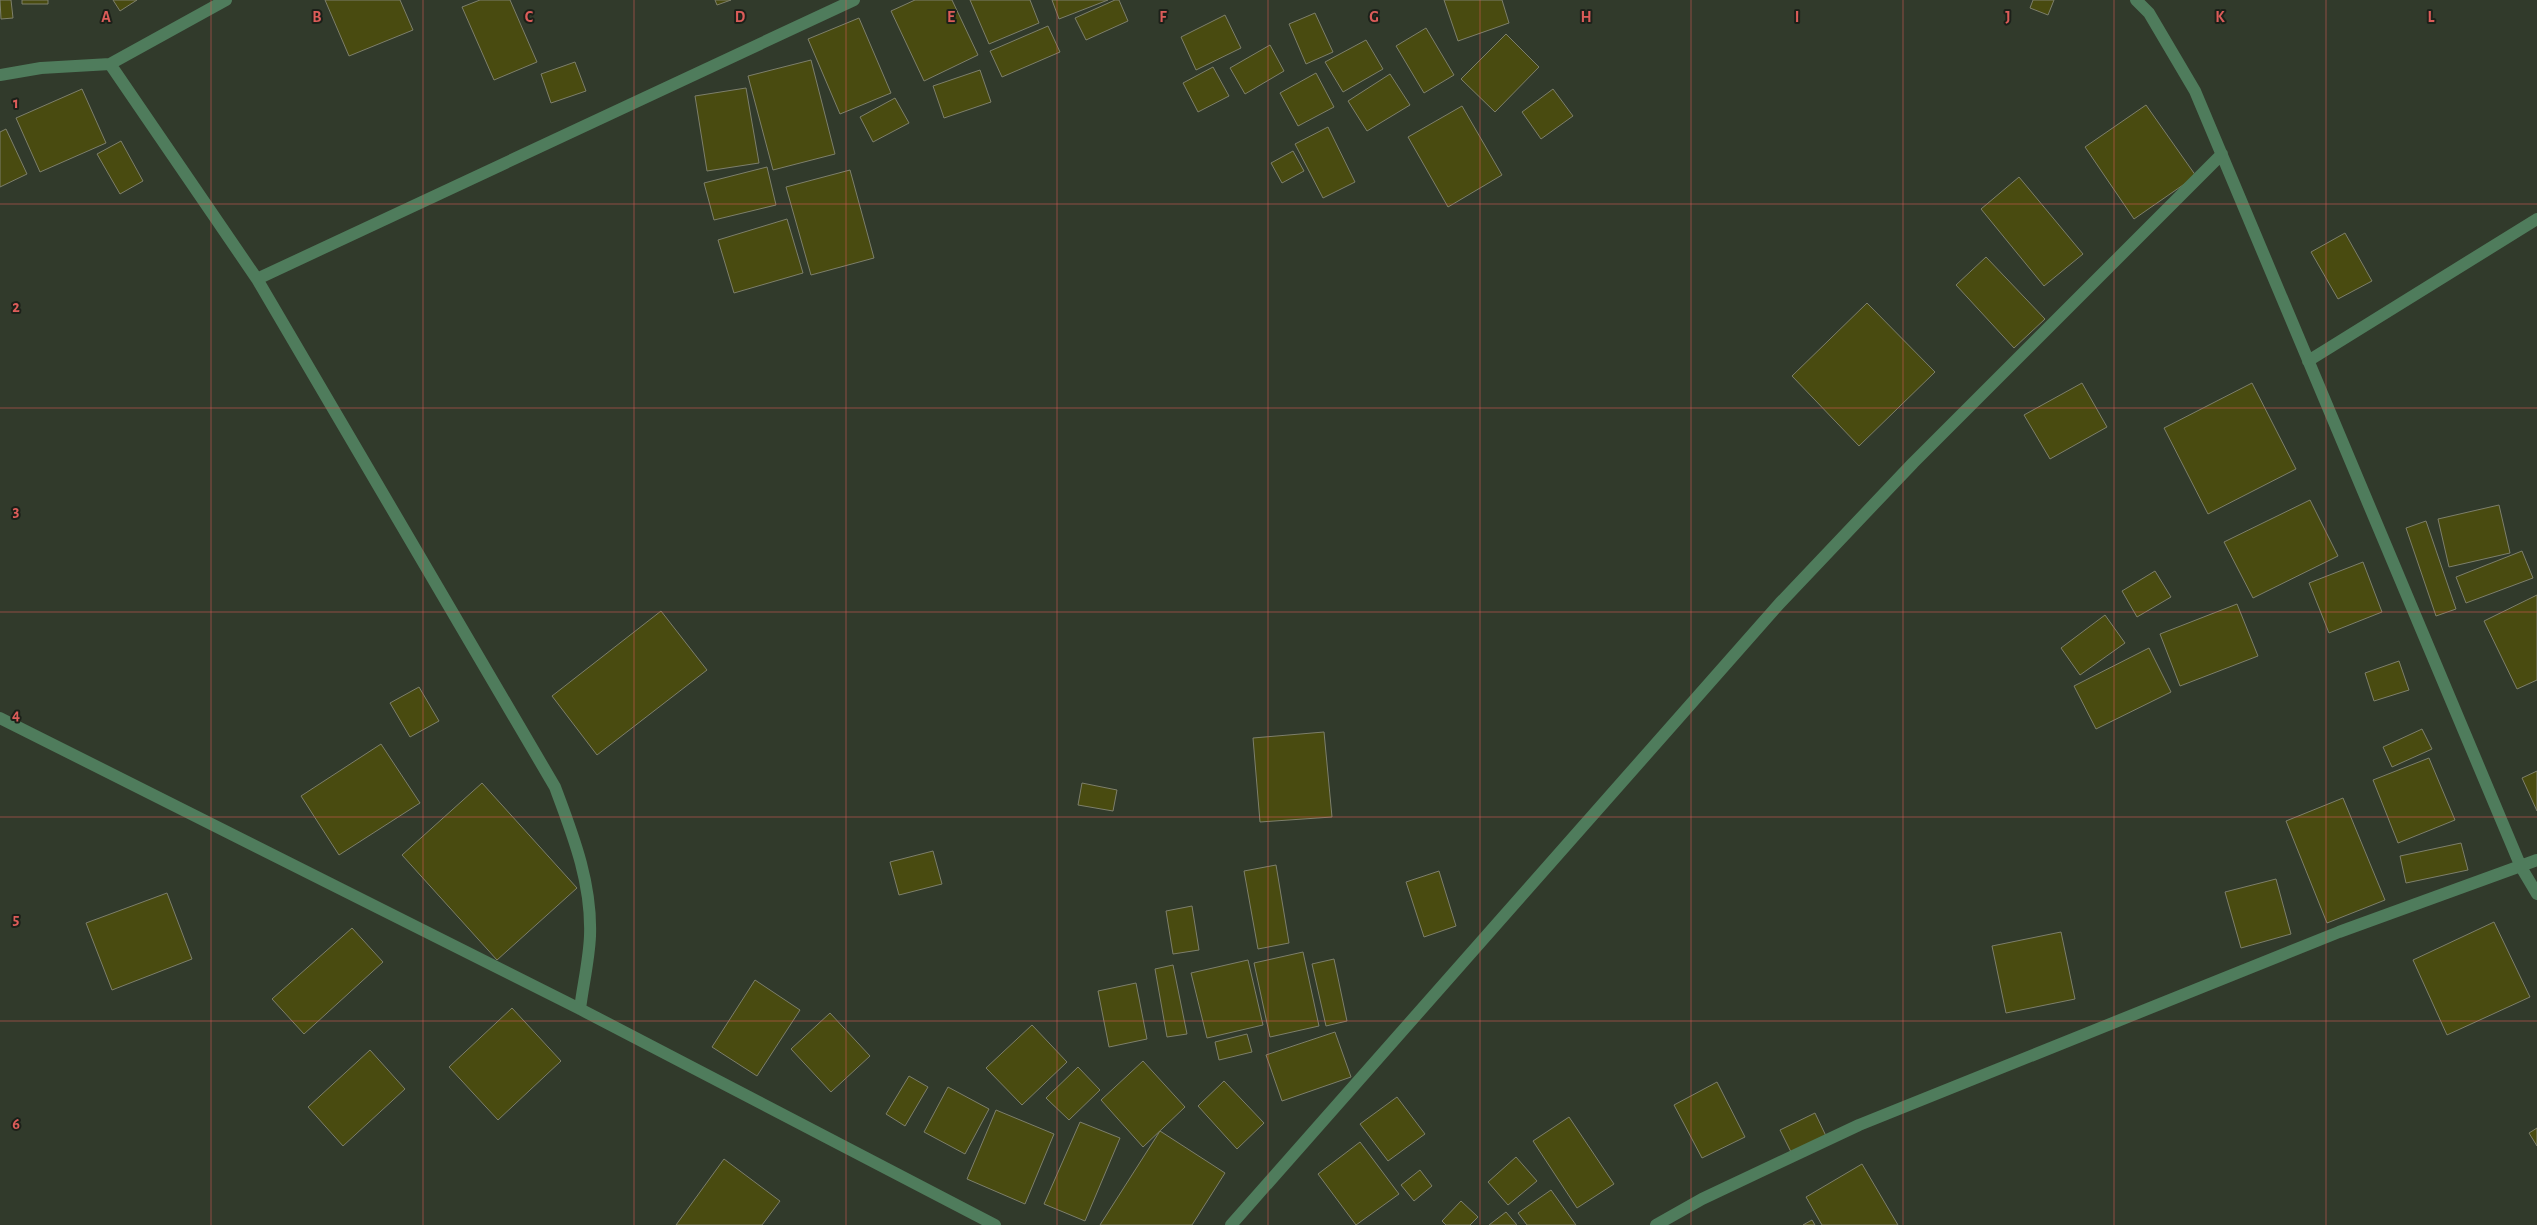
<svg xmlns="http://www.w3.org/2000/svg" width="2537" height="1225" font-family="'Alegreya Sans',sans-serif">
<rect width="100%" height="100%" fill="#313a2b"/>
<path fill="#494b10" stroke="#7d7f6b" d="M0,0H11L13,18L1,19Z
M22,0H48V4H22Z
M113,0H137L120,11Z
M325,0H400L413,30L349,56Z
M480,0H510L537,62L494,80L462,7Z
M715,0H731L717,5Z
M915,0H952L978,55L924,81L891,11Z
M970,0H1030L1039,23L989,44Z
M1052,0H1108L1059,19Z
M1115,0H1119L1128,21L1086,40L1075,18Z
M1444,0H1502L1509,23L1458,41Z
M2033,0H2054L2048,15L2030,8Z
M1315,13L1333,52L1306,64L1289,24Z
M1225,15L1241,48L1196,70L1181,37Z
M859,18L891,93L840,114L808,39Z
M1048,26L1060,52L1002,77L990,51Z
M1426,28L1454,75L1424,93L1396,46Z
M1506,34L1539,67L1495,112L1461,79Z
M1366,40L1383,69L1343,92L1325,62Z
M1270,45L1284,71L1245,94L1230,68Z
M811,60L835,154L773,170L748,76Z
M575,62L586,91L551,103L541,74Z
M1213,67L1229,96L1198,112L1183,83Z
M980,70L991,102L944,118L933,86Z
M1316,73L1334,107L1298,126L1280,93Z
M1390,74L1410,105L1367,131L1348,101Z
M746,88L759,163L707,171L695,96Z
M82,89L106,143L40,172L16,118Z
M1553,89L1573,116L1541,139L1522,112Z
M895,98L909,123L873,142L860,117Z
M2146,105L2196,176L2134,219L2085,147Z
M1462,106L1502,175L1448,207L1408,137Z
M1328,127L1355,182L1323,198L1295,144Z
M6,129L27,174L0,187V132Z
M121,141L143,181L120,194L97,154Z
M1293,151L1304,171L1282,183L1271,163Z
M767,167L776,205L714,220L704,183Z
M850,170L874,258L811,275L786,187Z
M2019,177L2083,254L2044,286L1981,209Z
M787,219L803,273L734,293L718,240Z
M2345,233L2372,281L2338,299L2311,252Z
M1986,257L2045,319L2014,348L1956,285Z
M1867,303L1935,372L1859,446L1792,376Z
M2082,383L2107,427L2050,459L2024,415Z
M2252,383L2296,469L2208,514L2164,428Z
M2310,500L2338,556L2253,598L2224,542Z
M2499,505L2510,553L2449,567L2438,519Z
M2426,521L2456,609L2436,616L2406,528Z
M2522,551L2533,578L2466,603L2456,577Z
M2363,562L2382,612L2329,633L2309,583Z
M2155,571L2171,597L2137,617L2122,591Z
M2537,595V680L2517,689L2484,621Z
M2237,604L2258,656L2180,686L2160,634Z
M661,611L707,670L597,755L552,696Z
M2105,615L2125,643L2080,675L2061,648Z
M2149,648L2171,692L2096,729L2074,686Z
M2399,661L2409,690L2374,701L2365,673Z
M419,687L439,721L410,737L390,703Z
M2422,729L2432,749L2392,767L2383,747Z
M1324,732L1332,817L1260,822L1253,738Z
M381,744L420,803L339,855L301,796Z
M2429,758L2455,820L2398,843L2373,780Z
M2537,771V811L2522,778Z
M482,783L577,888L497,960L402,855Z
M1082,783L1117,790L1113,811L1078,805Z
M2343,798L2385,900L2327,923L2286,821Z
M2461,843L2468,870L2406,883L2400,856Z
M933,851L942,884L899,895L890,862Z
M1276,865L1289,943L1258,949L1244,871Z
M1439,871L1456,926L1424,937L1406,882Z
M2276,879L2291,934L2241,948L2225,892Z
M167,893L192,959L112,990L86,923Z
M1192,906L1199,950L1173,954L1166,911Z
M2494,922L2530,997L2447,1035L2413,960Z
M352,928L383,962L304,1034L272,999Z
M2061,932L2075,999L2006,1013L1992,946Z
M1303,952L1319,1026L1270,1037L1254,963Z
M1334,959L1347,1021L1326,1026L1312,964Z
M1248,960L1263,1025L1207,1038L1191,973Z
M1173,965L1187,1034L1167,1037L1155,969Z
M755,980L800,1010L757,1076L712,1047Z
M1136,983L1147,1039L1109,1047L1098,991Z
M512,1008L561,1061L498,1120L449,1067Z
M830,1013L870,1056L831,1092L791,1049Z
M1032,1025L1067,1062L1022,1105L986,1068Z
M1335,1032L1351,1077L1282,1101L1266,1055Z
M1247,1034L1252,1052L1219,1060L1215,1042Z
M370,1050L405,1089L343,1146L308,1107Z
M1143,1061L1185,1107L1143,1147L1101,1100Z
M1078,1067L1100,1090L1069,1120L1046,1098Z
M909,1076L928,1087L905,1126L886,1114Z
M1224,1081L1264,1123L1237,1149L1198,1106Z
M1717,1082L1745,1137L1702,1158L1674,1105Z
M948,1087L989,1109L965,1154L924,1132Z
M1397,1097L1425,1134L1388,1161L1360,1124Z
M996,1110L1054,1134L1025,1204L967,1179Z
M1815,1113L1826,1136L1792,1154L1780,1130Z
M1569,1117L1614,1184L1577,1208L1533,1141Z
M1080,1122L1120,1138L1085,1221L1044,1204Z
M2537,1128V1146L2529,1133Z
M1160,1131L1225,1173L1192,1225H1100Z
M1360,1142L1399,1194L1356,1225L1318,1174Z
M1516,1157L1537,1181L1508,1205L1488,1182Z
M724,1159L780,1201L762,1225H676Z
M1862,1164L1898,1225H1822L1806,1197Z
M1420,1170L1432,1186L1414,1201L1401,1185Z
M1551,1190L1576,1225H1527L1518,1213Z
M1461,1201L1478,1217L1470,1225H1446L1442,1221Z
M1506,1212L1517,1225H1489Z
M1812,1220L1815,1225H1803Z"/>
<g fill="none" stroke-linecap="round" stroke-linejoin="round">
<path stroke="#4f7c5c" stroke-width="12" d="M2136,0L2149,13L2195,91L2521,867L2537,894
M110,64L257,279L555,787C573,835 592,883 590,936C589,960 583,985 580,1009
M0,75L41,68L110,64L226,0
M257,279L854,0
M2308,361L2537,219
M0,718L580,1009L995,1225
M1231,1225L1780,603L1913,463L2222,154
M1656,1225L1702,1199L1859,1125L2339,932L2537,860"/>
</g>
<path fill="none" stroke="#dc5c59" stroke-width="1" stroke-opacity="0.55" d="M211,0V1225M423,0V1225M634,0V1225M846,0V1225M1057,0V1225M1268,0V1225M1480,0V1225M1691,0V1225M1903,0V1225M2114,0V1225M2326,0V1225M0,204H2537M0,408H2537M0,612H2537M0,817H2537M0,1021H2537"/>
<g font-size="16" text-anchor="middle" font-weight="bold" fill="#dc5c59" stroke="#1c2019" stroke-width="4" stroke-linejoin="round" paint-order="stroke">
<text x="106" y="22">A</text>
<text x="317" y="22">B</text>
<text x="529" y="22">C</text>
<text x="740" y="22">D</text>
<text x="951" y="22">E</text>
<text x="1163" y="22">F</text>
<text x="1374" y="22">G</text>
<text x="1586" y="22">H</text>
<text x="1797" y="22">I</text>
<text x="2008" y="22">J</text>
<text x="2220" y="22">K</text>
<text x="2431" y="22">L</text>
<text x="16" y="108">1</text>
<text x="16" y="312">2</text>
<text x="16" y="516">3</text>
<text x="16" y="720">4</text>
<text x="16" y="924">5</text>
<text x="16" y="1129">6</text>
</g>
</svg>
